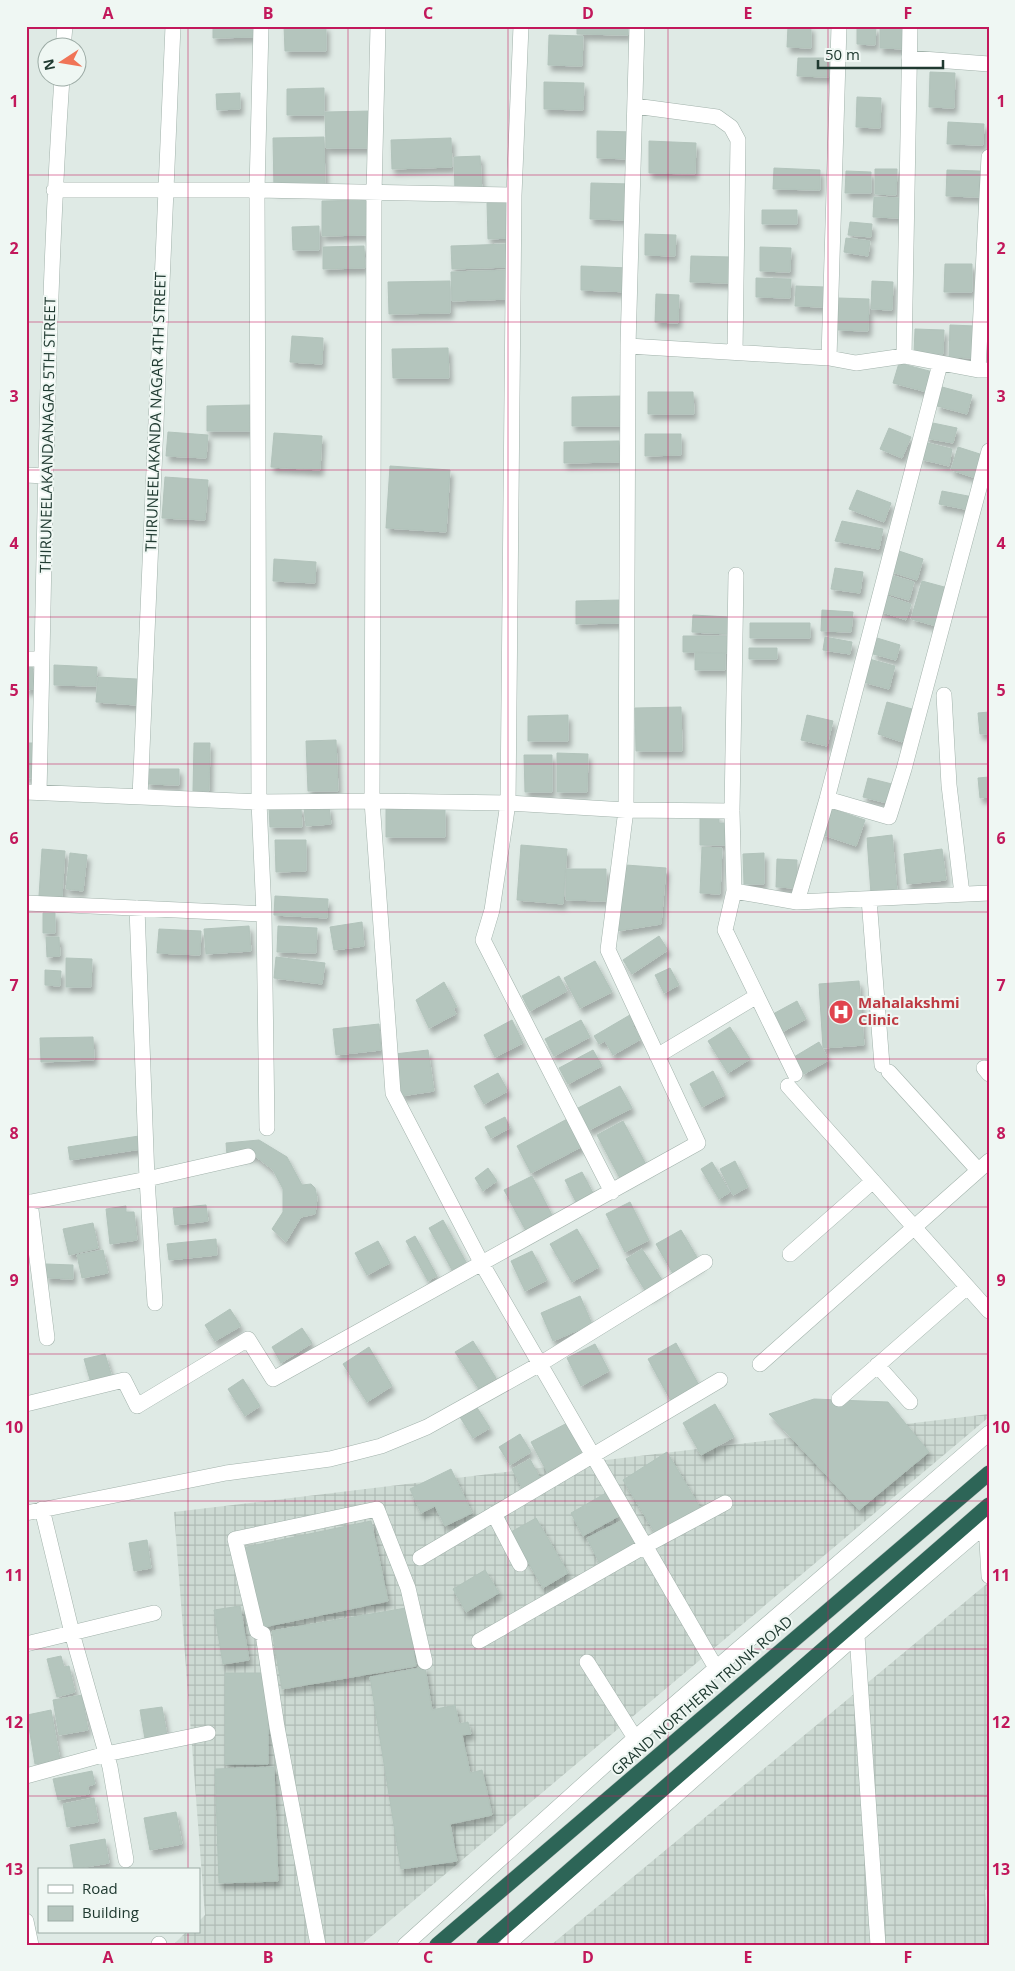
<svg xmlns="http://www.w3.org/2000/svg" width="1015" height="1971" font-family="'Open Sans',sans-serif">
<defs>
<pattern id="industrial-grid" width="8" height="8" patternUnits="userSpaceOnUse" patternTransform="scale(1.25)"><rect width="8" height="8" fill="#cddad3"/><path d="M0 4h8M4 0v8" fill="none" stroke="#b0bcb6"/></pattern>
<filter id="shadow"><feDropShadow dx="3" dy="5.5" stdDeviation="2.5" flood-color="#0004"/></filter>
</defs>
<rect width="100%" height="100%" fill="#dfeae5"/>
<path fill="url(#industrial-grid)" d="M989,1414V1417L361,1945H173L186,1932H199V1921L205,1915L174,1512Z
M989,1582V1889L985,1890L989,1945H551Z"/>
<path fill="#b4c5bd" stroke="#b2c3bb" filter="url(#shadow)" d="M213,26H256V37L213,38Z
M284,26H326V51H285Z
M577,26H628V35L577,34Z
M788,26H811V48L787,47Z
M857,26L876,27L875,45L857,44Z
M880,26H907V49L880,48Z
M549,35L583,36L582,66L548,65Z
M798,58H830L829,77L797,76Z
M930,72L955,73L954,108L929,107Z
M544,82L584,83L583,110L544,109Z
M324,88V115H287V89Z
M240,93V109L217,110L216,94Z
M857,97L881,98L880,128L856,127Z
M372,111L373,148H326L325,112Z
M948,122L984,124L983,145L947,144Z
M597,131L634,132L633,159L597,158Z
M324,137L325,189L274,190L273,138Z
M451,138L452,167L392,169L391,140Z
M649,141L696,143L695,174L649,173Z
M480,156L482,193L455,194L454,157Z
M774,168L820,170V190L773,189Z
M875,169H897L896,195L875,194Z
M947,170L980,171L979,197L946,196Z
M846,171L871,172V193H845Z
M591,183L631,184L630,220L590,219Z
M874,197L902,198L901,218L873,217Z
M366,200L367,235L322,236V201Z
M487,203H509L511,238L488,239Z
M762,210H797V224H762Z
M850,222L872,224L871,237L848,235Z
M319,226V250H293L292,227Z
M645,234L676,235L675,256L645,255Z
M846,238L870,241L868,256L844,252Z
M508,244L509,267L452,269L451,246Z
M364,246L365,268L323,269V247Z
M760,247L791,248L790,272L760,271Z
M691,256L731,257L730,283L690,282Z
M945,264H972V292H944Z
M581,266L629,268V292L581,290Z
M510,270L511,299L452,301L451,272Z
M756,278L791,279L790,298L756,297Z
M450,281V313L389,314L388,282Z
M872,281L893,282L892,310L871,309Z
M796,286L825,287L824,307L795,306Z
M656,294L679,295L678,323L655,322Z
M838,298L869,299L868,331L838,330Z
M950,325L976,326L975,358L949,357Z
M915,329L944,330L943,354H914Z
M292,336L323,338L322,364L290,362Z
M448,348L449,378H393L392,349Z
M899,363L933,372L927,392L893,383Z
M942,387L972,395L967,414L937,406Z
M648,392H693L694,414H648Z
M623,396L624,426H572V397Z
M250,405V431H207V406Z
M928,422L957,428L953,443L925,438Z
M889,428L911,437L902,458L880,449Z
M168,432L208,435L206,458L166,456Z
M274,433L322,436L320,470L271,467Z
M645,434H681V455L645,456Z
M619,441L620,462L564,463V442Z
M924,442L952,449L949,466L920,459Z
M958,447L983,455L976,478L951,470Z
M390,466L450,470L446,532L386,528Z
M165,477L208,480L205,520L162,518Z
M857,490L891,503L884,522L849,509Z
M942,491L973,497L970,510L939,504Z
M842,521L883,529L879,549L835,541Z
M896,550L923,559L917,580L889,571Z
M274,559L316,562L315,583L273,581Z
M835,568L863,572L860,593L831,589Z
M887,574L914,582L909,600L882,592Z
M922,581L948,588L936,626L911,619Z
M884,595L911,604L906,620L879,611Z
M621,600V623L576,624V601Z
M822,610L853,612L851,632L821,631Z
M693,615L729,617L728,634L692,632Z
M750,623H810V638H750Z
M683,636H727V653L683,652Z
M825,637L852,642L850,654L823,650Z
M877,638L900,645L896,660L873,654Z
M749,648H777V659H749Z
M695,653H725V670H695Z
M869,659L895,666L889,689L863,682Z
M32,663L34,689L26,690V664Z
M54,665L97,667L96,686L54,685Z
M98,677L137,679L136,705L96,702Z
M887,702L912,709L902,742L878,734Z
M681,707L682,751H636L635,708Z
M989,712V734H980L978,713Z
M568,715V741H528V716Z
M807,715L833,721L827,746L801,740Z
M336,740L338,791H308L306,741Z
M26,743H34L33,778H26Z
M194,743H210L209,791H193Z
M557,753L588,754L587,792H557Z
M524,755H552V792H525Z
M148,769H179V785L147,784Z
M989,777V797L980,798L978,778Z
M868,778L896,785L891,804L863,797Z
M329,806L331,824L306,826L304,808Z
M301,807L302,827H270L269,808Z
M386,808L445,809V837H386Z
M830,808L865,820L856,846L821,834Z
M700,815L719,816V823H726L725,845H700Z
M892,835L897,891L871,894L867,838Z
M275,840H306V871L276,872Z
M521,845L567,849L563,904L517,900Z
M702,847L722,848L720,894L700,893Z
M42,849L65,851L62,897L39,896Z
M942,849L946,880L907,884L904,854Z
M70,853L87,855L83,891L66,889Z
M764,853V884H744L743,854Z
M777,859L797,860L796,888L776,887Z
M626,865L666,868L661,924L617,931Z
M566,869H606V901L566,900Z
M275,896L328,899L327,918L274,915Z
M43,913H55V933H43Z
M362,922L364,946L334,950L330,927Z
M249,926L251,951L206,954L204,929Z
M278,926L317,928L316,953L277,952Z
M159,929L201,931L200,955L157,953Z
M659,936L668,950L632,974L623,960Z
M46,937H59L60,956L47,957Z
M276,957L325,963L322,984L274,978Z
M66,958L92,959L91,987H66Z
M595,961L612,992L580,1008L564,978Z
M670,968L679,985L664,993L655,975Z
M45,970L61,971L60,986L45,985Z
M559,976L567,991L530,1011L522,996Z
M859,981L864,1045L823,1048L819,984Z
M444,982L457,1007L453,1008L456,1014L429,1028L416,1000Z
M797,1001L806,1019L782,1032L773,1014Z
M635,1012L641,1022L633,1026L641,1039L613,1055L605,1041L599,1044L594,1036Z
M512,1020L523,1043L495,1057L484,1035Z
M581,1020L590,1037L554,1056L545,1039Z
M379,1024L381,1050L336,1055L333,1029Z
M730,1027L750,1059L728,1073L708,1041Z
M93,1037L94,1060L41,1062L40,1038Z
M819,1042L829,1060L804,1074L794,1057Z
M428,1050L434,1091L401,1096L395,1054Z
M593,1050L602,1066L568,1084L559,1068Z
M713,1071L725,1095L702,1107L690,1084Z
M498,1073L508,1091L484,1104L474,1086Z
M620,1086L632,1108L589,1130L578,1108Z
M505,1117L510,1128L491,1138L485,1127Z
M569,1118L583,1146L531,1173L517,1146Z
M623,1121L648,1168L622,1182L597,1135Z
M139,1136L141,1149L70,1160L68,1147Z
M259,1140L287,1157L302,1185L311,1184L315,1188L317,1198L315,1214L301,1217L286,1242L272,1229L283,1212V1189L273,1170L255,1156H227L226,1143Z
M735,1161L748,1187L733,1195L720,1169Z
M712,1162L730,1192L719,1199L701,1169Z
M488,1168L497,1181L483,1191L475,1178Z
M582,1172L593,1193L576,1202L565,1180Z
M532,1176L553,1217L526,1231L504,1190Z
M630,1202L649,1240L625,1252L606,1214Z
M206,1205L208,1221L175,1225L173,1208Z
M126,1206V1212H134L137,1240L110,1244L106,1209Z
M443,1220L466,1262L452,1270L429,1228Z
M93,1223L98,1248L69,1255L63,1229Z
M577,1229L599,1267L572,1282L550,1244Z
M681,1230L701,1264L676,1279L656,1244Z
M415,1236L437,1276L428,1281L406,1241Z
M216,1239L217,1255L169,1260L167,1244Z
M378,1241L390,1263L367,1275L355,1253Z
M642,1249L666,1286L649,1297L626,1259Z
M103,1250L108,1273L82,1278L77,1255Z
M532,1251L547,1280L525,1291L511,1261Z
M46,1264L73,1265V1279L46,1278Z
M580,1296L592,1324L553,1341L541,1313Z
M230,1309L241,1326L215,1341L205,1325Z
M302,1328L312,1343L281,1363L272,1347Z
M473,1341L496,1378L479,1389L455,1352Z
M676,1343L700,1387L672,1403L648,1359Z
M595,1344L609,1371L581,1386L567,1358Z
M369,1347L392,1386L367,1402L343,1364Z
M105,1354L112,1377L91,1383L84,1359Z
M243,1379L260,1406L245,1416L228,1389Z
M814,1399L888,1402L929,1452L859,1510L769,1414Z
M715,1404L734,1437L701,1455L683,1423Z
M476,1406L490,1428L473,1438L460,1417Z
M571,1421L587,1452L547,1472L531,1442Z
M520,1434L531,1452L510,1465L499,1447Z
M667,1452L701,1509L657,1536L623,1480Z
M530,1459L542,1482L524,1492L512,1469Z
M451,1469L472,1513L445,1526L435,1506L421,1513L410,1489Z
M606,1493L619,1516L583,1536L571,1513Z
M536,1518L568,1573L543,1588L511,1532Z
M623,1520L636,1546L600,1564L587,1538Z
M371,1521L388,1601L259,1628L242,1548Z
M147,1540L151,1568L134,1571L129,1543Z
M485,1570L499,1593L466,1612L453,1589Z
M240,1606L249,1660L223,1664L214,1610Z
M406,1608L416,1666L282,1689L272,1631Z
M61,1656L64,1667L69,1666L75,1692L57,1697L47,1659Z
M425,1667L432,1710L455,1705L459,1724L468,1722L471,1734L462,1735L470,1773L482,1770L492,1815L450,1824L457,1861L401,1869L370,1677Z
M225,1673H268V1764H225Z
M82,1695L88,1730L59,1735L53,1700Z
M162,1707L167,1735L145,1739L140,1710Z
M51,1710L60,1760L35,1764L27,1715Z
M274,1767L278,1881L219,1883L215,1769Z
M92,1771L95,1784L88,1786L89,1794L58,1800L53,1779Z
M94,1798L98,1822L67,1827L63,1804Z
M176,1812L182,1844L150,1850L144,1818Z
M105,1839L109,1863L74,1869L70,1845Z"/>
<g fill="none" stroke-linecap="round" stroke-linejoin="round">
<defs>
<path id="minor" d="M261,26L257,190L259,802L264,914L267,1128
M378,26L374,193L372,801L508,803L626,810L628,346L637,26
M521,26L514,195L508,803L492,910L483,940L612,1192
M63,48L65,26
M909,58L989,64
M635,106L717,117L731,127L738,140L735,352
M54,190H257L514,195
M628,346L829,358L856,363L904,356L978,370H989
M904,356L910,26
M829,358L839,26
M978,370L989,157
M26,475L45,476
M736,575L732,811L734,891L725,930L795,1074
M26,659H42
M944,695L949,785L962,894
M26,792L259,802L372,801L393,1093L482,1264L716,1668
M39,792C45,554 46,315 62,78
M140,797L173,26
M827,799L889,817L904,769L989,451
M734,891L797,902L989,893
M869,899L882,1065
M797,902L827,799L940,364
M26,903L264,914
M137,908L147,1179L155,1303
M657,1056L757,996
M984,1068L989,1074
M889,1072L978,1170
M788,1086L989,1311
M30,1202L47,1338
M26,1203L147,1179L248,1156
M790,1254L873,1181
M760,1364L989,1161
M877,1365L910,1402
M839,1399L967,1287
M26,1404L124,1380L137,1406L248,1339L273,1379L698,1143L608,950L626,810L732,811
M42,1509L72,1633L110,1767L126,1860
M26,1513L226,1473L330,1459L381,1446L427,1427L540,1364L705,1262
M494,1514L520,1564
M986,1524L989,1576
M420,1558L720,1380
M857,1635L878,1945
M479,1641L645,1546L725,1503
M26,1644L154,1613
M587,1662L635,1738
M26,1776L106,1754L208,1733
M26,1921L31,1945
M159,1944V1945
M318,1945L277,1727L263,1634L257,1631L235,1539L377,1509L408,1588L425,1662
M405,1945L635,1738L989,1433
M507,1945L857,1635L989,1522"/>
<path id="highway" d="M437,1945L989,1473
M484,1945L989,1505"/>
</defs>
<use href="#minor" stroke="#a2b2ab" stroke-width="16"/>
<use href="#highway" stroke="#bcc4c1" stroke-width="16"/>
<use href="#minor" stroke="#fff" stroke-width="15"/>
<use href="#highway" stroke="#2d6557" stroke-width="15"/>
</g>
<path fill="none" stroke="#c2185b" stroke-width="1" stroke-opacity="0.55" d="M188,26V1870M348,26V1945M508,26V1945M668,26V1945M828,26V1945M26,175H989M26,322H989M26,470H989M26,617H989M26,764H989M26,912H989M26,1059H989M26,1207H989M26,1354H989M26,1501H989M26,1649H989M26,1796H989M188,1932V1945"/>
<defs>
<symbol id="hospital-disc" viewBox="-11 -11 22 22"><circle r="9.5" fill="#e0444e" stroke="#eff7f3"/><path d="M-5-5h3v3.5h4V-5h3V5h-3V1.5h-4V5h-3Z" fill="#fff"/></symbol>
</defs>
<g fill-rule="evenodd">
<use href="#hospital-disc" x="827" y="998" width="28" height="28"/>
</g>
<g text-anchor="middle" stroke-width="4" stroke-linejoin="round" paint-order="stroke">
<g font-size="15" fill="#203a31" stroke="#eff7f3">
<text transform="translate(156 412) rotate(-88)" y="5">THIRUNEELAKANDA NAGAR 4TH STREET</text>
<text transform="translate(48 435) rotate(-89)" y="5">THIRUNEELAKANDANAGAR 5TH STREET</text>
<text transform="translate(702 1696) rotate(-41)" y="5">GRAND NORTHERN TRUNK ROAD</text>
</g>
<g font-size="15" font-weight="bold" fill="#be3a42" stroke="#eff7f3" text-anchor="start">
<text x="858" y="1008">Mahalakshmi<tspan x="858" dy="17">Clinic</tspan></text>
</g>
</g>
<rect width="1015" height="1971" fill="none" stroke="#eff7f3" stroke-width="55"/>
<rect x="38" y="1868" width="162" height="65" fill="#eff7f3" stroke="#9caba5"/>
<rect x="48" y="1885" width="25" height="8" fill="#ffffff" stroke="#9caba5"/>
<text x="82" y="1894" font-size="15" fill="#203a31">Road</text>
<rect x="48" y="1906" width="25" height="15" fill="#b4c5bd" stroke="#9caba5"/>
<text x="82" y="1918" font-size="15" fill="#203a31">Building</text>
<g transform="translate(62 62) rotate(258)"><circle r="24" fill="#eff7f3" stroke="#9caba5"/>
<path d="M0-4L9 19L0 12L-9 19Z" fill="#f07457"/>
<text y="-8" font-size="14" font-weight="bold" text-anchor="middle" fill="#203a31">N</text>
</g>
<path d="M818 60v8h125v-8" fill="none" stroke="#203a31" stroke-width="2.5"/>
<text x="825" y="60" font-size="15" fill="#203a31" stroke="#eff7f3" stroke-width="4" paint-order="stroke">50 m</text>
<rect x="28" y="28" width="960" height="1916" fill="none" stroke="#c2185b" stroke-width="2"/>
<g font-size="16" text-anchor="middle" font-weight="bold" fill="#c2185b">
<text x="108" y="19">A</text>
<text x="268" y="19">B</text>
<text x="428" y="19">C</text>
<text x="588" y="19">D</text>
<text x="748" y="19">E</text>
<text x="908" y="19">F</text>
<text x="14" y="107">1</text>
<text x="1001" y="107">1</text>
<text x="14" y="254">2</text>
<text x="1001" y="254">2</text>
<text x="14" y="402">3</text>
<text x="1001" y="402">3</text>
<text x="14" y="549">4</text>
<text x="1001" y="549">4</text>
<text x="14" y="696">5</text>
<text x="1001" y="696">5</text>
<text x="14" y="844">6</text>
<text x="1001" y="844">6</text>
<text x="14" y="991">7</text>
<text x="1001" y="991">7</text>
<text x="14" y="1139">8</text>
<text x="1001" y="1139">8</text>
<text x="14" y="1286">9</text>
<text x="1001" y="1286">9</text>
<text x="14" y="1433">10</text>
<text x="1001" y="1433">10</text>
<text x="14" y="1581">11</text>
<text x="1001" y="1581">11</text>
<text x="14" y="1728">12</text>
<text x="1001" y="1728">12</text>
<text x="14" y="1875">13</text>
<text x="1001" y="1875">13</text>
<text x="108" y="1963">A</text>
<text x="268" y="1963">B</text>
<text x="428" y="1963">C</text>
<text x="588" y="1963">D</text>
<text x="748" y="1963">E</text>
<text x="908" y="1963">F</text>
</g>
</svg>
